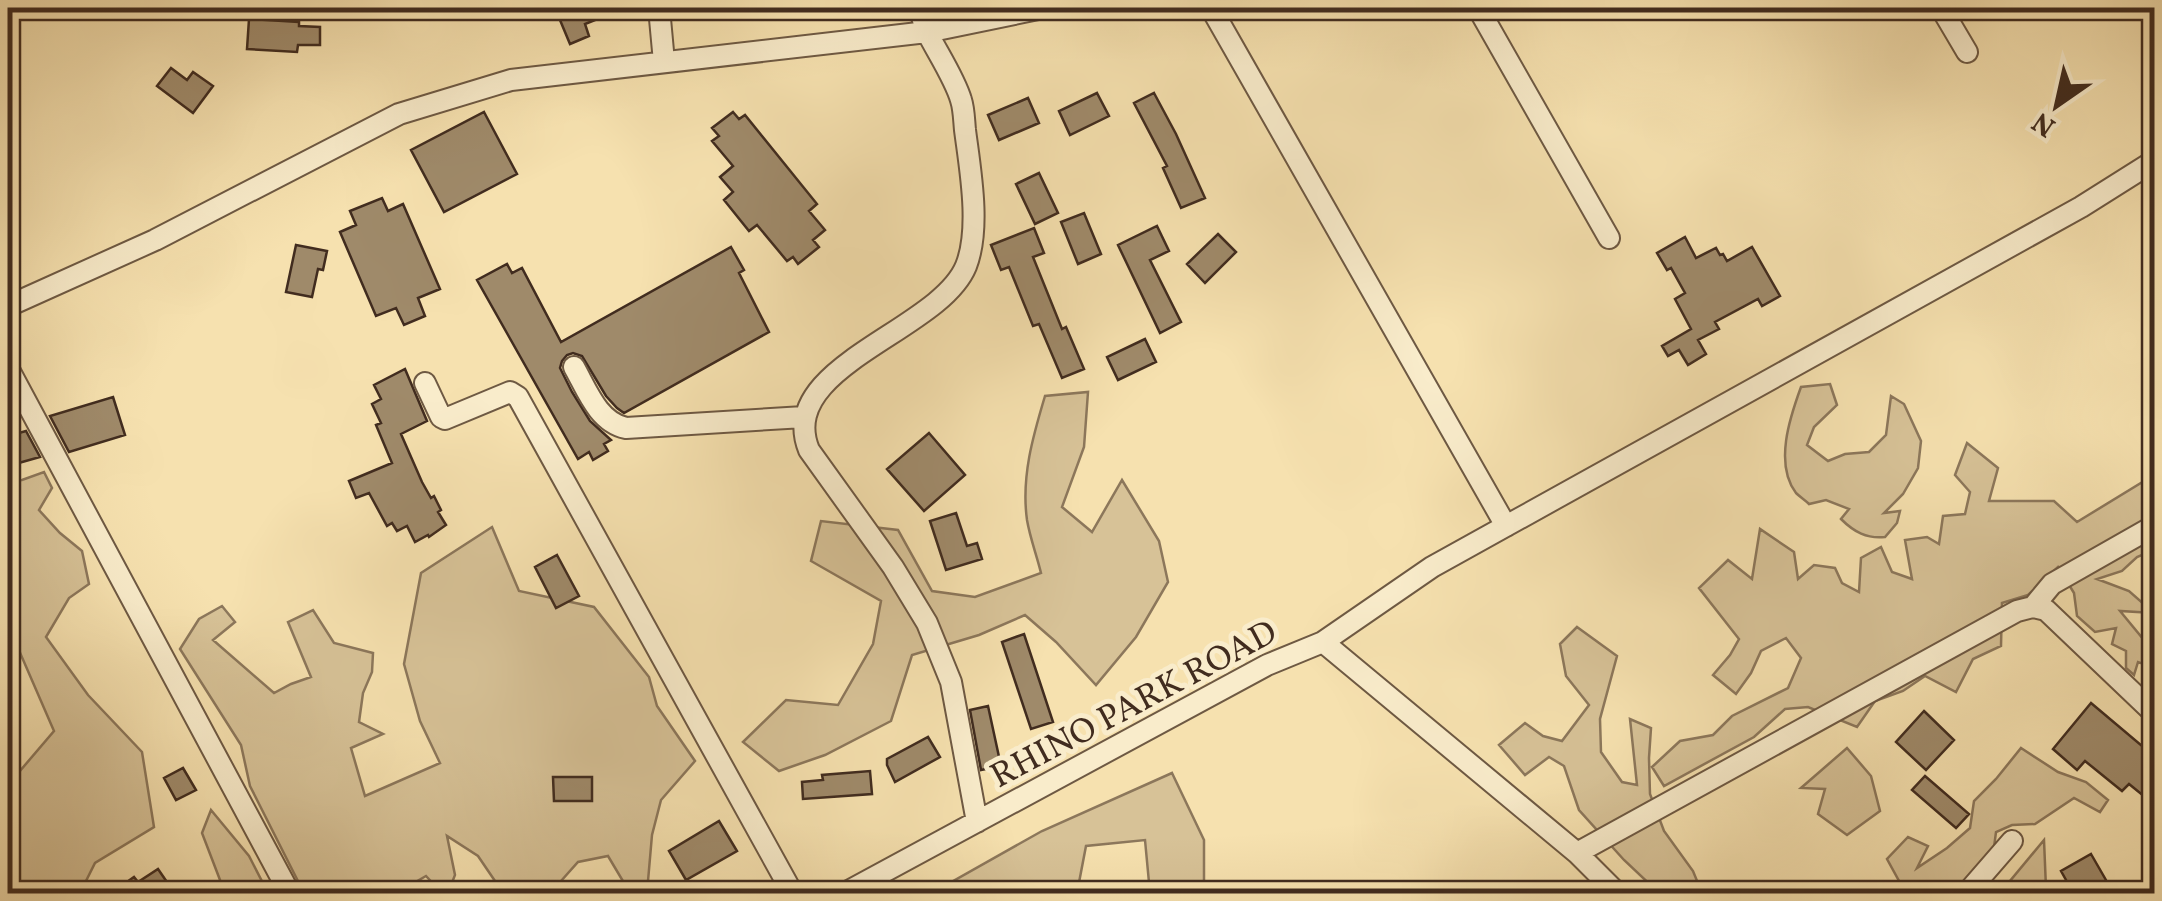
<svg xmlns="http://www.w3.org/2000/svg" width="2162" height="901" font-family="Vollkorn,serif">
<rect width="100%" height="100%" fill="#f6e1af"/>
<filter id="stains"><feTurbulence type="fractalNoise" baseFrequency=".002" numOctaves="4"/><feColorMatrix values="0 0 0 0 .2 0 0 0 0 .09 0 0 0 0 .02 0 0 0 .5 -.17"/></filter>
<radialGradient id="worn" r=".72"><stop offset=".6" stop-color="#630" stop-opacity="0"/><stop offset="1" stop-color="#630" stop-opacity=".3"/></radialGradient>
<path fill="#d7c297" stroke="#8c775b" stroke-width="2.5" d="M1830,384L1837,405L1814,427L1807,445L1828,461L1845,454L1869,452L1886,435L1891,396L1904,404L1921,441L1918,468L1903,494L1884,513L1900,511L1897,523L1885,537C1867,539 1854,532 1841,519L1849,509L1826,500L1809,504C1805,500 1800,497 1796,493C1774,464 1790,417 1801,387Z
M1088,392L1084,447L1062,507L1092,532L1122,480L1159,541L1168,582L1136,637L1096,685L1056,642L1025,615L979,635L912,655L891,721L825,755L779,771L743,742L786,700L838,705L873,644L881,601L811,561L821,521L898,530L932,591L975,597L1041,573C1037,556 1030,538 1027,520C1021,477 1033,436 1045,396Z
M1967,443L1998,468L1989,501H2054L2077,522L2154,475V550L2137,557L2122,571L2097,579L2129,591L2154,613L2120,611L2144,640L2154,648V670L2150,666L2138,662L2134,675L2126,668V651L2112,644L2116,628L2095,632L2077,616L2074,593L2058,567L2028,595L2002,603L2001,646L1973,659L1956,692L1925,676L1903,691L1875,701L1857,727L1808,707L1785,709L1754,737L1664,786L1652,767L1680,741L1713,735L1732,716L1788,688L1801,658L1786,638L1761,651L1751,673L1736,694L1713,675L1730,655L1739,639L1699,588L1728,560L1752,579L1760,529L1794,552L1798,579L1814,565L1835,568L1842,583L1859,592L1861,558L1881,547L1892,572L1912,579L1905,540L1927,537L1939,544L1943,516L1965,514L1970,492L1955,475Z
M44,472L52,488L39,510L60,533L82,551L89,584L69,598L46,637L88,695L142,752L154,827L95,863L80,893H8V785L54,731L8,625V481L22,480Z
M492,527L519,591L594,607L649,677L657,706L695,761L661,800L652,835L648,881L639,893H630L608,856L578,862L553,890L555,893H519L495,881L478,856L447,836L455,875L448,893H442L426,876L405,888L379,893H304L250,786L241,745L180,649L199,619L222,606L235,622L213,640L274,693L291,684L311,677L288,622L313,610L334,643L373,653L372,672L363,693L359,722L383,734L351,748L365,796L440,763L420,721L404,664L421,573Z
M1577,627L1617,656L1600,719L1601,752L1622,782L1637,785L1630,719L1651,728L1649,758L1650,794L1664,831L1693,871L1702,893H1659L1624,860L1579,810L1564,766L1549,757L1525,775L1499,745L1525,723L1543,736L1562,741L1589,705L1566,676L1560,644Z
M1847,748L1871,776L1880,811L1847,835L1818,814L1825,789L1801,788Z
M2021,748L2058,772L2086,782L2108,800L2100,812L2074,798L2035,824L2012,825L1996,832L1989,885L1982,893H1896L1899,881L1887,859L1908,837L1928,846L1917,868L1947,848L1970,828L1974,801L1996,779Z
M1172,773L1204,840V893H1150L1145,840L1086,846L1077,893H932L1042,831Z
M211,810L249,856L268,893H225L202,833Z
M2044,840L2046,888L2049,893H2000Z"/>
<path fill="#9f8a6a" stroke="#412c1f" stroke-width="2.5" d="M555,8H625L585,24L589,36L570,44Z
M249,19L299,22V26L320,27V45H298L297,52L247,49Z
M171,68L187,80L193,72L213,86L193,113L157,86Z
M1097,93L1109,116L1070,135L1059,111Z
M1154,93L1176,134L1205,198L1181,208L1163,168L1167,166L1134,103Z
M1028,98L1039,123L999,140L988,115Z
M484,112L517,174L444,212L411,150Z
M733,112L739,119L745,115L817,204L809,211L825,230L813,240L819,247L798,264L793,257L787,261L757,225L749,231L724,200L733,192L720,177L733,166L712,141L719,136L712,128Z
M1039,173L1058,213L1035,224L1016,184Z
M382,198L388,211L403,204L440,289L418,298L425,316L404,325L396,308L376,316L340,232L356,225L350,211Z
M1084,213L1101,254L1078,264L1061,222Z
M1157,226L1169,251L1150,260L1181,322L1160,333L1118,245Z
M1034,228L1044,253L1033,257L1062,329L1066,327L1084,369L1062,378L1039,324L1033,326L1009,267L1001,270L991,245Z
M1218,234L1236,252L1205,283L1187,264Z
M1685,237L1696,258L1716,248L1720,255L1723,254L1727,261L1752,247L1780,296L1762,306L1758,299L1715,322L1719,329L1698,340L1706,354L1688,365L1679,350L1668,356L1662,346L1691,329L1675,299L1685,293L1671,268L1667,270L1657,253Z
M296,245L327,251L323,270L318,269L312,297L286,292Z
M731,247L744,270L739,273L769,332L624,413L617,408L606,396L582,356L573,353L567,355L562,361L560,368L572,392L590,421L611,440L604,444L608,451L593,460L589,452L578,459L477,280L507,264L512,273L522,268L561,342Z
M1145,339L1156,362L1118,380L1107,357Z
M405,369L427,421L401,434L422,482L431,498L434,496L441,510L438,512L446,525L429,537L428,535L415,542L407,526L397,531L392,523L387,526L369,493L356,498L349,481L392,463L376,425L381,423L372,404L381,399L374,385Z
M113,397L125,435L69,452L50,416Z
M26,431L40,457L8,466V436Z
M929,433L965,475L924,511L887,469Z
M956,513L967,546L977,543L982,559L946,570L930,521Z
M557,555L579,596L556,608L535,567Z
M1024,634L1053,722L1031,729L1002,642Z
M2091,703L2154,756V786L2145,797L2129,784L2122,791L2085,761L2077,770L2053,749Z
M988,706L1001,766L981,770L970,710Z
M1924,711L1954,740L1926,770L1896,742Z
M928,737L940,757L895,782L887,765V759Z
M183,768L196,790L176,800L164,778Z
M870,771L872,794L803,799L802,782L823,780L822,775Z
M1925,776L1969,814L1956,828L1912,790Z
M553,777H592V801H554Z
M719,821L737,851L686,880L669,851Z
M2091,854L2114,894H2074L2061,871Z
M158,869L169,885L157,894H110L134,877L138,882Z"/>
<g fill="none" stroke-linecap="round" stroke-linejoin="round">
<defs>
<path id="minor" d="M659,8L664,62
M919,8L927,32L1043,8
M1211,8L1506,526
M1478,8L1609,238
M1941,8L1967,52
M8,304L15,303L155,240L399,114L511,80L927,32C937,52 955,79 961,100C964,109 964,120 965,130C970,169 981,228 966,266C939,332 775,366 809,450L893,567L927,623L951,682L977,822
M574,367C587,390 598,422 626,428L804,417
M8,368L290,894
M425,383L441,417L445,419L510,392L518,397L793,894
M2033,607L2052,584L2154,526
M1323,642L1577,853L1618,894
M1577,853L2017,611L2033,607L2046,610L2154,713
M843,894L1267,665L1323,642L1432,567L2081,207L2154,161
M1966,894L2012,841"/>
</defs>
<use href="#minor" stroke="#6e5943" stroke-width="24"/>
<use href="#minor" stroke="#f9eccb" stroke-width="20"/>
</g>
<g text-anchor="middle" stroke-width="10" stroke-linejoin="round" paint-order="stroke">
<g font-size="35" fill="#412c1f" stroke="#f9eccb">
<text transform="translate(1133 703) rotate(-28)" y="12">RHINO PARK ROAD</text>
</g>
</g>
<rect width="2162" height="901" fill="none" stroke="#f6e1af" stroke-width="40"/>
<rect x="10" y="10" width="2142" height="881" fill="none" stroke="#412c1f" stroke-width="5"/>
<rect x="20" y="20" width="2122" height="861" fill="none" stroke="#412c1f" stroke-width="2.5"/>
<g transform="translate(2057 105) rotate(214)" stroke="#f9eccb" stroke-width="8" paint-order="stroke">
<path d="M0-8L18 38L0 25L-18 38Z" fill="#412c1f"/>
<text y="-15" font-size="28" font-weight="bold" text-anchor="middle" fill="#412c1f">N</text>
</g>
<rect width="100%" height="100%" filter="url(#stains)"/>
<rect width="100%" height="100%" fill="url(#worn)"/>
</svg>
